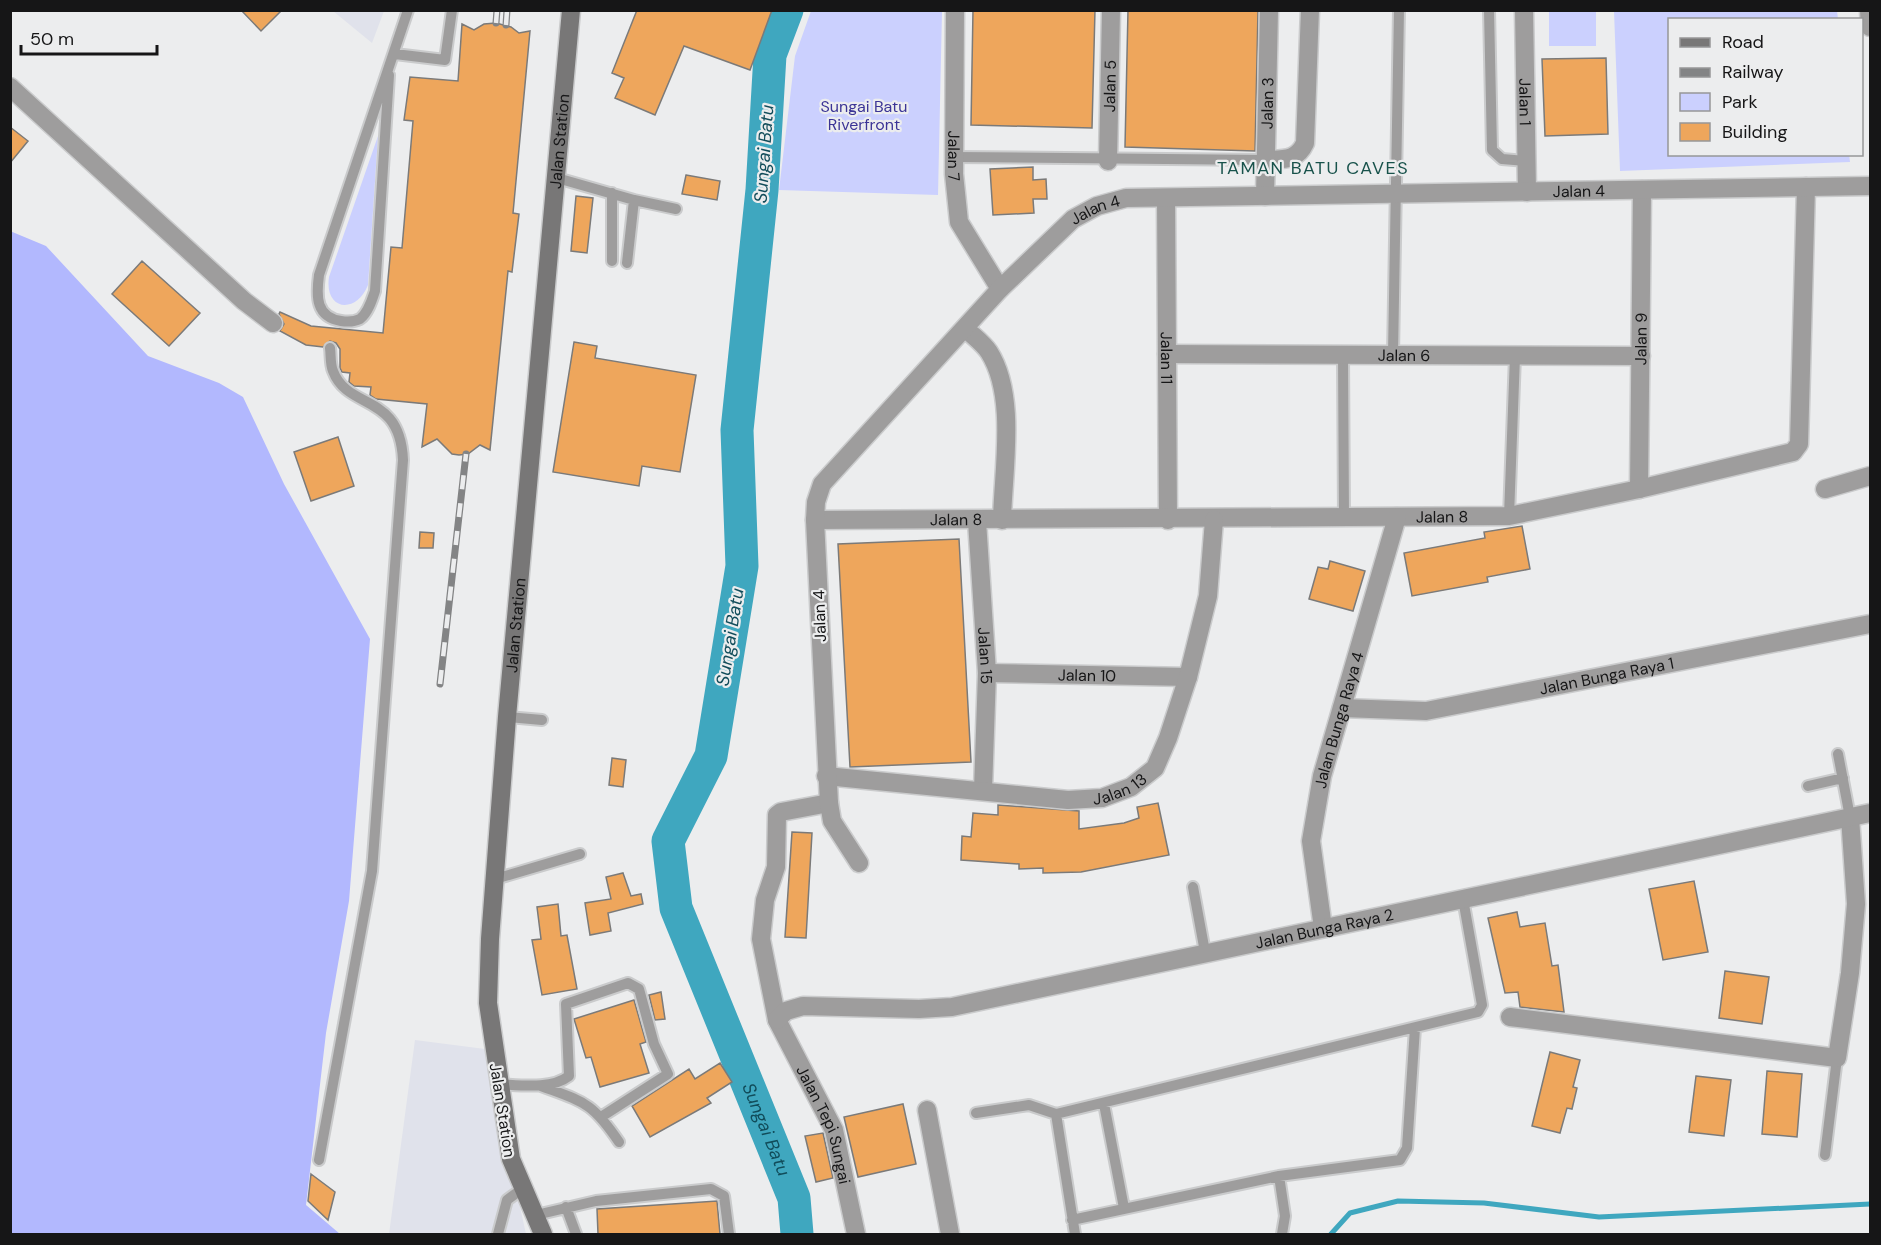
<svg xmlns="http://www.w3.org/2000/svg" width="1881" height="1245" font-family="'DM Sans',sans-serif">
<rect width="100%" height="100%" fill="#ecedee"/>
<path fill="#e0e2eb" d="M333,11H384L372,43Z
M415,1040L485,1049L526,1234H389Z"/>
<path fill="#cbd0fe" d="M811,11H942L938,195L779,190L795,56Z
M1549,11H1596V46H1549Z
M1614,11H1837L1838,19L1670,20V154H1849L1850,162L1620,171Z
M378,136L368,285C356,315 324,310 329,277Z"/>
<path fill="#b2b8fe" d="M10,231L46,246L148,356L219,383L243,397L284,484L370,639L349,901L326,1033L306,1205L340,1234H11Z"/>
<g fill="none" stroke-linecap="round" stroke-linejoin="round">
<path stroke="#3fa7bf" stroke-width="5" d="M1331,1234L1350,1213L1398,1201L1484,1203L1599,1217L1870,1204"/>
<path stroke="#3fa7bf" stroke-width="33" id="s1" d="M787,10L770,55L762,190L737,430L742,566L711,756L668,841L676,908L794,1198L797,1234"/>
</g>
<path fill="#eea65c" stroke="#7b7a79" stroke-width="1.5" d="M241,10H282L261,31Z
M637,10H772L750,70L684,46L655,115L615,98L624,78L612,73Z
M973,10H1095L1092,128L971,125Z
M1128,10H1258L1255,151L1125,147Z
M496,23L511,27L519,33L530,31L513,213L519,214L512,272L508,271L490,450L480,445L468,454L459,455L452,454L437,439L422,447L427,404L376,399L370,395L371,387L354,386L349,382L350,373L342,372L340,368V349L336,343L330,341L323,347L306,345L280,331L284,324L279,314L280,312L311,326L383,333L391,247L402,248L413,121L404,120L410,77L458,81L462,24L474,30L484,24Z
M1606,58L1608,134L1545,136L1542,59Z
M10,127L28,141L10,163Z
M1033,167V180L1046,179L1047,199H1033L1034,213L993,215L990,169Z
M686,175L720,181L717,200L682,194Z
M576,196L593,198L587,253L571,251Z
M142,261L200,313L169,346L112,294Z
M574,342L597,346L595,358L696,375L680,472L642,466L639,486L553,472Z
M338,437L354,486L311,501L294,452Z
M1522,526L1530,569L1487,577L1488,582L1412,596L1404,553L1485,538L1484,532Z
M420,532L434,533L433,548H419Z
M959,539L971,762L850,767L838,544Z
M1330,561L1365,571L1353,611L1309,599L1318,567L1328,569Z
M612,758L626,760L623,787L609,785Z
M1158,803L1169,855L1081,872L1043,873V868L1019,869V864L961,860L962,836L971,837L973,813L998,815V805L1079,811V829L1124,823L1139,818L1137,807Z
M792,832L812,833L806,938L785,937Z
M623,873L631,896L641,894L643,904L608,913L611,931L590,935L585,903L611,899L606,877Z
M1694,881L1708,952L1663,960L1649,889Z
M558,904L561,936L567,935L577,989L542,995L532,940L541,939L537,907Z
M1517,912L1520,927L1545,923L1552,966L1558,965L1564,1012L1520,1007L1518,992L1505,993L1488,918Z
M1725,971L1769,977L1762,1024L1719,1018Z
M661,992L665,1019L655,1020L649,995Z
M634,1000L646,1042L640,1044L649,1073L600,1087L591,1057L586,1058L574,1019Z
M1550,1052L1580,1060L1573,1087L1577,1088L1572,1109L1567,1108L1560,1133L1532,1126Z
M720,1063L732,1082L707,1098L711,1103L650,1137L632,1106L689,1069L695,1079Z
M1767,1071L1802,1074L1797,1137L1762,1134Z
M1696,1076L1731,1080L1724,1136L1689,1132Z
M903,1104L916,1164L858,1177L844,1117Z
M823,1133L833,1178L816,1182L805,1136Z
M311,1174L335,1192L328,1220L308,1201Z
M717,1201L720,1234H598L597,1209Z"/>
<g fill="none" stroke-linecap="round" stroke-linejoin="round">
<defs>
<path id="lane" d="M1489,10L1492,150L1502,159L1526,161
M395,54L445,60L452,10
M389,75L375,291C372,300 368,313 360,319C354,322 347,322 341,321C316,317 316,297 319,275L408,10
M954,157L1266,160
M557,178L634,200L676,209
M612,261V193
M627,263L634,200
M1343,355L1344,518
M1393,355L1399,10
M1509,516L1515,356
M507,717L542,720
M1838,754L1850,817
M1808,786L1843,778
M495,879L580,854
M1193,887L1205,952
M498,1084C520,1085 551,1090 569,1076L566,1004L628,983L639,989L654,1044L668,1074L601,1117
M541,1086C584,1102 592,1102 619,1142
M1104,1104L1124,1208
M976,1113L1029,1105L1056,1114
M1056,1114L1478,1012L1482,1005L1463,899
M1056,1114L1075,1234
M1825,1155L1837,1058
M319,1160L372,871L403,460C400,392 348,411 333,371C330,364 331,355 330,348
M1279,1176L1285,1216L1282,1234
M566,1207L576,1234
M536,1215L596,1201L711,1189L724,1196L729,1234
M1072,1220L1279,1176L1400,1160L1407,1148L1415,1028
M498,1234L507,1200L522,1189"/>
<g id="street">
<path id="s2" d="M955,10L954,174L959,222L1000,289"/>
<path id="s3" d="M1524,10L1527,192"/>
<path d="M1869,10L1870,27"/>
<path d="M10,87L244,301L273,323"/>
<path d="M1266,160C1284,159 1297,161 1305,143L1310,10"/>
<path id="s4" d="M1108,161L1111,10"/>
<path id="s5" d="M1265,196L1269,10"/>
<path id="s6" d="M1166,198L1168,520"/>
<path d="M966,329C973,336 983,343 989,352C1017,396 1003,470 1002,520"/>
<path id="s7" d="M1167,354L1641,356"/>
<path id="s8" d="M1639,489L1642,190"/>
<path d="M1825,489L1870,476"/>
<path id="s9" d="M815,520L1509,516L1639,489L1793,452L1799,444L1806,187"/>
<path id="s10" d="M977,521L987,673L983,790"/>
<path id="s11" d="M987,673L1188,677"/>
<path id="s12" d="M1342,708L1426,711L1870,624"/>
<path id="s13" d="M826,776L1068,800L1102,798L1131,787L1155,768L1168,738L1188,677L1208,596L1214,520"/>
<path id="s14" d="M829,803L781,812L777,815L776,867L765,900L761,939L777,1020L834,1130L856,1234"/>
<path id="s15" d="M859,863L832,821L829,803L815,520L816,502L822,484L1000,289L1073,219L1097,206L1126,198L1870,186"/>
<path id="s16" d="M1323,928L1311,841L1322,776L1397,517"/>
<path d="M1510,1017L1837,1058L1850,973L1856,904L1850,817"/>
<path id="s17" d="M777,1020L786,1011L803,1006L919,1009L952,1007L1870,813"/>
<path d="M927,1110L950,1234"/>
</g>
<g id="secondary">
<path id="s18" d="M543,1234L511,1159L488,1003L490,939L507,717L571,10"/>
</g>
</defs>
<use href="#lane" stroke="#cacbcc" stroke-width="14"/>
<use href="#street" stroke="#cacbcc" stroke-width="21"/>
<use href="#secondary" stroke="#cacbcc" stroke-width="21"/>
<use href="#lane" stroke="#9e9d9d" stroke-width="10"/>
<use href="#street" stroke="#9e9d9d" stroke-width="18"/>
<use href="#secondary" stroke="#787777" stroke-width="18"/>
<defs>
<path id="rail" d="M496,23L497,10
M506,25L507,10
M440,684L466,454"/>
</defs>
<use href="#rail" stroke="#838485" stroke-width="7"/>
<use href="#rail" stroke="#ecedee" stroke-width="4.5" stroke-dasharray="14" stroke-linecap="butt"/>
</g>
<g text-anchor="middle" stroke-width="4.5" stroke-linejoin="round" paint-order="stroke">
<g font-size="16" fill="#161617" stroke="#ecedee">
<text dy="6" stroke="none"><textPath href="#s4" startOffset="75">Jalan 5</textPath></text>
<text dy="6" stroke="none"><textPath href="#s3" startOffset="92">Jalan 1</textPath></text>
<text dy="6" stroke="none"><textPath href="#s5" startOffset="93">Jalan 3</textPath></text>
<text dy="6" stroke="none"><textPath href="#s18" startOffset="1104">Jalan Station</textPath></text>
<text dy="6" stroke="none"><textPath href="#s2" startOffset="146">Jalan 7</textPath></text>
<text dy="6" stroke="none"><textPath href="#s15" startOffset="1264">Jalan 4</textPath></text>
<text dy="6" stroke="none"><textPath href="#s15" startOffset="778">Jalan 4</textPath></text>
<text dy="6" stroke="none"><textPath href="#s8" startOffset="150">Jalan 9</textPath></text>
<text dy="6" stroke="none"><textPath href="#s7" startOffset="237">Jalan 6</textPath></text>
<text dy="6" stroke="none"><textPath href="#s6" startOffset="160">Jalan 11</textPath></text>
<text dy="6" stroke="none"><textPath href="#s9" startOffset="627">Jalan 8</textPath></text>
<text dy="6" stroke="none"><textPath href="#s9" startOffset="141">Jalan 8</textPath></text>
<text transform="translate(819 616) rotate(-92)" y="6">Jalan 4</text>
<text dy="6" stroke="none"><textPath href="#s18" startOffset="618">Jalan Station</textPath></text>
<text dy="6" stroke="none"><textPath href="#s10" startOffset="135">Jalan 15</textPath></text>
<text dy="6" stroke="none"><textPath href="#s11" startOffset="100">Jalan 10</textPath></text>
<text dy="6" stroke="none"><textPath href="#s12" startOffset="268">Jalan Bunga Raya 1</textPath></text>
<text dy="6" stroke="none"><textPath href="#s16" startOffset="212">Jalan Bunga Raya 4</textPath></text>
<text dy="6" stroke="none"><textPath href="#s13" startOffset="297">Jalan 13</textPath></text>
<text dy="6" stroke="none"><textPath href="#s17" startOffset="560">Jalan Bunga Raya 2</textPath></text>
<text transform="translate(503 1110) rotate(81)" y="6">Jalan Station</text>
<text dy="6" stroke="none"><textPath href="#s14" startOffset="378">Jalan Tepi Sungai</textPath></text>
</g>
<g font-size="16" fill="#3b3496" stroke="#ecedee">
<text x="864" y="112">Sungai Batu<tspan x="864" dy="18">Riverfront</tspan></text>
</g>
<g font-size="18" font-style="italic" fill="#114c5a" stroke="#ecedee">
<text transform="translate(764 154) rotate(-86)" y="6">Sungai Batu</text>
<text transform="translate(730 637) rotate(-81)" y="6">Sungai Batu</text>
<text dy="6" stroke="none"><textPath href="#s1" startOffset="1155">Sungai Batu</textPath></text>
</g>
<g font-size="18" letter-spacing="1.5" fill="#18524b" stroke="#ecedee">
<text x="1313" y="174">TAMAN BATU CAVES</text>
</g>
</g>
<rect width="1881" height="1245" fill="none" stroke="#161617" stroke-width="24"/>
<rect x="1668" y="18" width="195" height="138" fill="#ecedee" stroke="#969798" stroke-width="1.5"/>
<rect x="1680" y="38" width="30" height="9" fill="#787777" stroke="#969798" stroke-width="1.5"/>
<text x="1722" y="48" font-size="18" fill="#161617">Road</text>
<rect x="1680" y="68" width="30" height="9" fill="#838485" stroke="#969798" stroke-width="1.5"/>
<text x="1722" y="78" font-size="18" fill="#161617">Railway</text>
<rect x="1680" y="93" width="30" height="18" fill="#cbd0fe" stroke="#969798" stroke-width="1.5"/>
<text x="1722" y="108" font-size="18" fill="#161617">Park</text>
<rect x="1680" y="123" width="30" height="18" fill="#eea65c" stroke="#969798" stroke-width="1.5"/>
<text x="1722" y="138" font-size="18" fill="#161617">Building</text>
<path d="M21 45v9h136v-9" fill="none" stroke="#161617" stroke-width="3"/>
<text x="30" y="45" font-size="18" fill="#161617" stroke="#ecedee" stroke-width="4.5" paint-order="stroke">50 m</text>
</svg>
